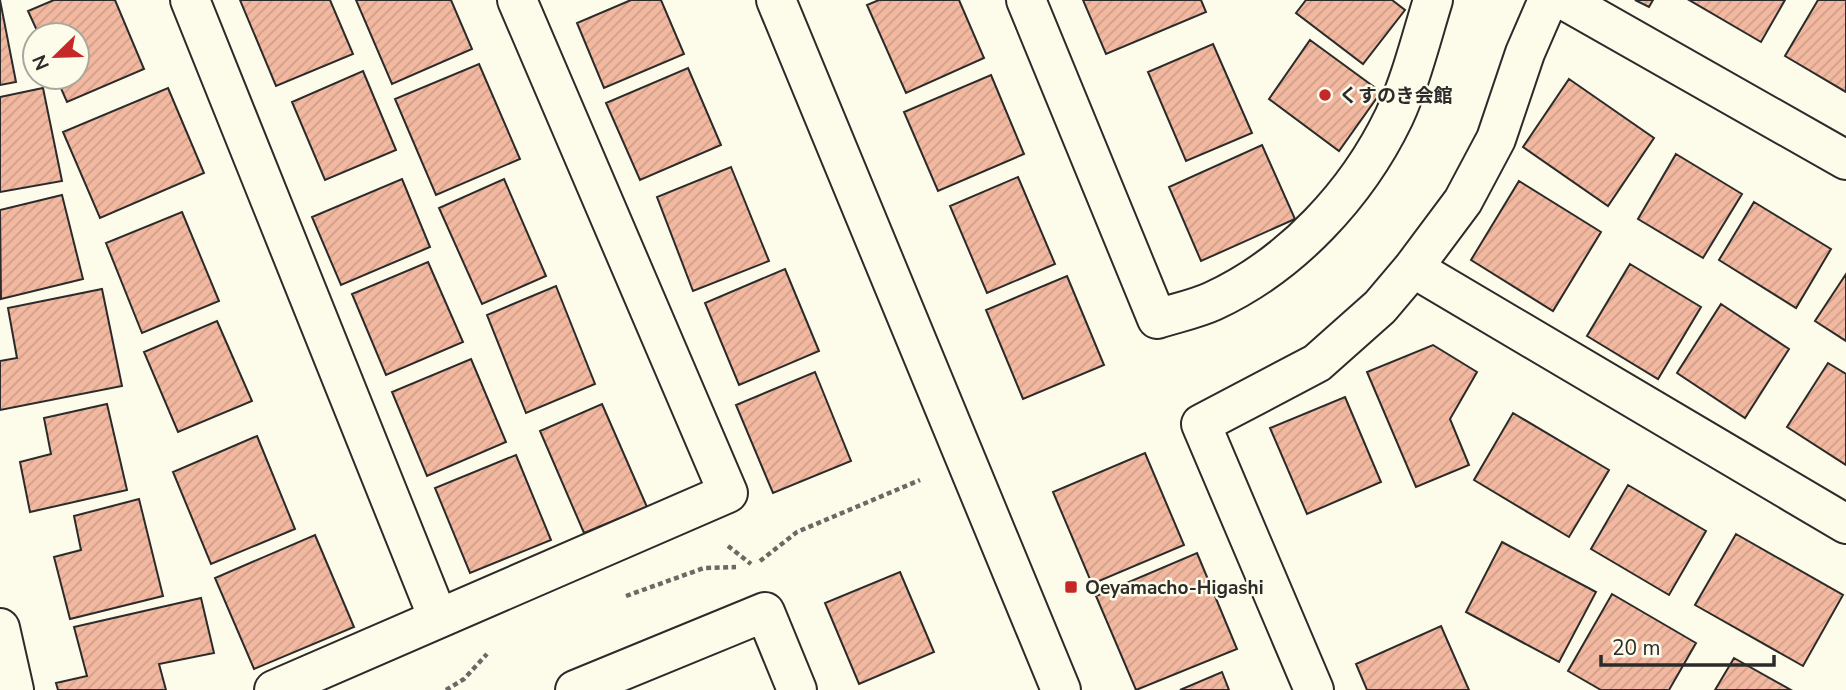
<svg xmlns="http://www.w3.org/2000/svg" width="1846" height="690" font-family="'Nunito Sans','Noto Sans JP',sans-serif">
<defs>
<pattern id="building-hatch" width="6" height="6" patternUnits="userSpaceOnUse" patternTransform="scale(1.75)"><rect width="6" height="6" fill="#f2b8a0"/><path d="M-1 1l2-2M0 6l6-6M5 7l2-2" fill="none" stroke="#d09e8a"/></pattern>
</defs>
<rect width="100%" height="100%" fill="#fdfbea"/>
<path fill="url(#building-hatch)" stroke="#2b2b2b" stroke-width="2" d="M0,0L16,82L0,85Z
M54,0H115L144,69L67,102L56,77H77V35H39L28,11Z
M240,0H330L353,54L276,86Z
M356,0H451L472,49L392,84Z
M631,0H661L684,54L604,88L577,23Z
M879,0H959L984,58L906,93L867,5Z
M1083,0H1201L1206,12L1106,54Z
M1306,0H1392L1405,10L1363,64L1296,13Z
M1635,0H1653L1649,7Z
M1689,0H1785L1761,42Z
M1818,0H1846V92L1785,56Z
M1310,40L1381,92L1339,151L1269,99Z
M1213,44L1252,133L1186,161L1148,72Z
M479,64L520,159L436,195L395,99Z
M688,68L721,145L640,180L606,103Z
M363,71L396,150L325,180L292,102Z
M991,75L1024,154L938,191L904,112Z
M1569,79L1654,138L1608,206L1523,147Z
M43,88L62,181L0,192V97Z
M168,88L204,173L100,218L63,132Z
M1262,145L1295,219L1201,261L1169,187Z
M1676,154L1742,194L1703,258L1638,219Z
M731,167L769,261L693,291L657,197Z
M1018,177L1055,264L987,293L950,206Z
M402,179L430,247L341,285L312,217Z
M504,179L546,276L482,304L439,208Z
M1519,181L1601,232L1553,311L1471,260Z
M62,195L83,279L1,299L0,210Z
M1754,202L1831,249L1796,308L1719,260Z
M182,212L219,301L142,333L106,243Z
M428,262L463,342L386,375L352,294Z
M1630,264L1701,307L1658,379L1587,336Z
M785,269L819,351L739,385L705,303Z
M1846,274V341L1815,321Z
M1067,276L1104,365L1023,399L986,310Z
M556,286L595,384L526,413L487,315Z
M102,289L122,386L0,410V361L17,358L8,308Z
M1721,304L1789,349L1745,418L1677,373Z
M217,321L252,401L178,432L144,352Z
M1433,345L1477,372L1450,419L1469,465L1416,487L1367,372Z
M471,359L506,442L427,476L392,392Z
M1828,363L1846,374V465L1787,427Z
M815,372L851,461L773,493L736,405Z
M1345,397L1381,482L1307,514L1270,428Z
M107,404L127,490L30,512L20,462L51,454L44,418Z
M602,404L647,507L584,533L540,431Z
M1513,413L1609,470L1569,537L1474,480Z
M257,436L295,529L211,564L173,472Z
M1145,453L1184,545L1092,584L1053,492Z
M516,455L551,540L470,573L435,488Z
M1628,485L1706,531L1669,595L1591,549Z
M139,499L163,596L70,619L54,557L81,550L74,516Z
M1736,534L1843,595L1803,666L1695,605Z
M315,535L354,627L254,669L215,578Z
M1502,542L1596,592L1559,662L1466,612Z
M1197,553L1237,649L1136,690L1096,596Z
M900,572L934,652L859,684L825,603Z
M1612,594L1696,643L1669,690H1601L1568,671Z
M201,598L214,653L159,664L166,690H58L56,683L87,676L74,627Z
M1441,626L1469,690H1367L1356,664Z
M1734,658L1791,690H1715Z
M1222,672L1229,690H1180Z"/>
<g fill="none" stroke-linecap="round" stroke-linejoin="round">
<defs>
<path id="minor" d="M190,0L438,618
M776,0L1061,690
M1026,0L1157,319C1175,313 1196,309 1213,301C1291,265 1357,194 1394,117C1411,80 1421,39 1433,0
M1564,0L1846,160
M1413,268L1846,524
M0,628L14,690
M274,690L728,493L517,0
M575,690L765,612L797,690
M1314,690L1201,424L1317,363L1380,307L1413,268L1463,201L1496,139L1525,53L1548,0"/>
</defs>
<use href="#minor" stroke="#2b2b2b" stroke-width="42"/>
<path stroke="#6a6964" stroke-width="4.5" stroke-dasharray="5 3.5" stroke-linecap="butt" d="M728,546L751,564
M760,561L797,532L920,480
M626,596L704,568L736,567
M446,690L464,679L487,654"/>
<use href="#minor" stroke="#fdfbea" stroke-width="38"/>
</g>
<g fill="#c62828" stroke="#fdfbea" stroke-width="2.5">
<circle cx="1325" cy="95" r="7"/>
<rect x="1064" y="580" width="14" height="14" rx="3.5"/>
</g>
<g text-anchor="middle" stroke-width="5" stroke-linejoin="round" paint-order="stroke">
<g font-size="19" font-weight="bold" fill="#2b2b2b" stroke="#fdfbea" text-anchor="start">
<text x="1339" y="102">くすのき会館</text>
<text x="1085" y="594">Oeyamacho-Higashi</text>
</g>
</g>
<g transform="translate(56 56) rotate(247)"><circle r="33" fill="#fdfbea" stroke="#a9a89e" stroke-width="2"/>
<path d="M0-5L12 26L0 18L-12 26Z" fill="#c62828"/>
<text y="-10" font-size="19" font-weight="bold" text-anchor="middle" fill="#2b2b2b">N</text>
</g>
<path d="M1601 655v10h173v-10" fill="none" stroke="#2b2b2b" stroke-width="3.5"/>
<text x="1612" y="655" font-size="21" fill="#2b2b2b" stroke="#fdfbea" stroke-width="5" paint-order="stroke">20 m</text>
</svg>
